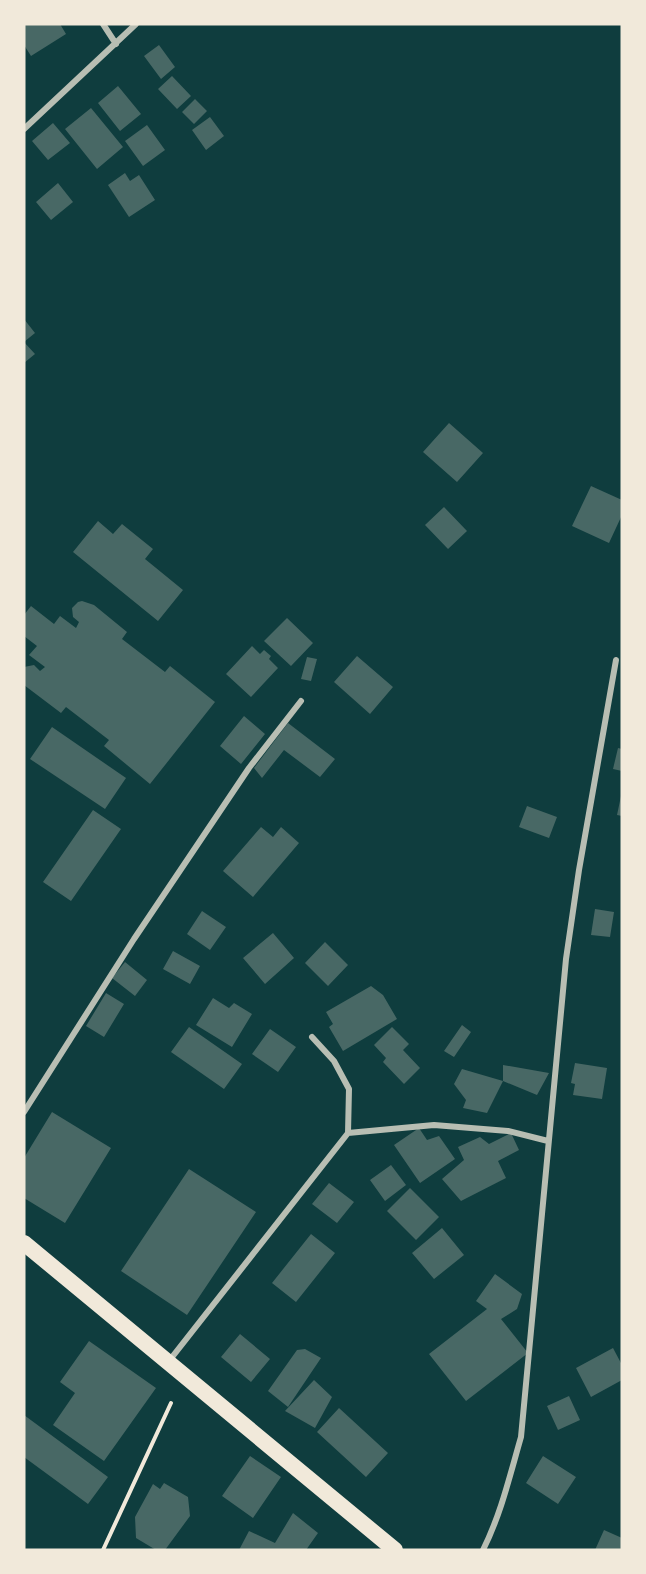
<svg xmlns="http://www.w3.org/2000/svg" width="646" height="1574" font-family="Overpass,sans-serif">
<rect width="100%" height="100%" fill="#0f3d3e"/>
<path fill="#486865" d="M24,24H60L66,34L31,56L24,45Z
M159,45L175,67L161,79L144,56Z
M172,76L191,96L177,109L158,89Z
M118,86L141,114L120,131L98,103Z
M195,99L207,111L194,124L182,112Z
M91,108L123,147L97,169L65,129Z
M210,117L224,136L206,150L192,130Z
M53,123L70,143L48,160L32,141Z
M147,125L165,150L143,166L125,141Z
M125,173L130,181L139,175L155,200L129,217L108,185Z
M58,183L73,202L51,220L36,202Z
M24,319L35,333L24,342L35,354L24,363Z
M449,423L483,453L457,482L423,452Z
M591,486L622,500V515L609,543L572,526Z
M444,507L467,531L448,549L425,525Z
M98,521L113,534L122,524L153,549L145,559L183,590L158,621L73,552Z
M82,601L94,605L127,632L122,639L165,672L170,666L215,702L150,784L104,746L109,740L66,707L61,713L24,685V667L34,665L40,671L45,667L29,655L37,646L24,636V615L31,606L54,624L60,616L76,628L79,622L73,617L72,608L78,602Z
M287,618L313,643L291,666L264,641Z
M252,646L260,654L264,650L271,656L269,659L278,668L251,697L226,674Z
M357,656L393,687L370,714L334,682Z
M307,657L317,659L311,681L301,679Z
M244,716L265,734L241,764L220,746Z
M288,723L335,759L320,777L284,750L262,778L254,768Z
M52,727L126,778L105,809L30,759Z
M618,748L622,749V771L613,769Z
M621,796H622V816L617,815Z
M527,806L557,817L549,838L519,827Z
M93,810L121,829L71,901L43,882Z
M261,827L273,837L281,827L299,843L253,897L223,871Z
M595,909L614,912L610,937L591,935Z
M202,911L226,927L210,950L187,934Z
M273,933L294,958L265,984L243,958Z
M325,942L348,965L328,986L305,963Z
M173,951L200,966L190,984L163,969Z
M125,962L147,980L135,996L112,978Z
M371,986L383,995L397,1019L343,1051L329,1027L333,1024L326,1012Z
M106,993L124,1004L104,1037L86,1026Z
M213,998L229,1008L234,1003L252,1014L232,1047L196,1025Z
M462,1025L471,1032L454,1057L444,1051Z
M189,1027L242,1064L224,1089L171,1052Z
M392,1027L409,1044L403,1050L420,1068L404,1084L383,1062L386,1058L374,1045Z
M270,1029L296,1047L278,1072L252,1054Z
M575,1063L607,1068L602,1099L573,1095L575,1084L571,1083Z
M503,1065L549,1073L537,1095L503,1081L487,1113L463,1108L466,1100L454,1084L462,1069L503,1081Z
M52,1112L111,1148L65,1223L24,1198V1158Z
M419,1128L427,1140L439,1136L455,1159L420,1183L394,1145Z
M511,1133L519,1150L498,1161L506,1178L461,1201L442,1179L464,1160L458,1147L480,1137L489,1144Z
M391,1165L406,1185L385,1201L370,1180Z
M189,1169L256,1212L187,1315L121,1271Z
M329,1183L354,1202L337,1223L312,1204Z
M410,1188L439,1217L416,1240L387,1211Z
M442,1228L464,1255L434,1279L412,1253Z
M311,1234L335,1253L296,1302L272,1283Z
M495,1274L522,1294L517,1309L501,1319L528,1353L466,1401L429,1354L487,1309L476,1301Z
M240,1334L270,1359L251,1382L221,1357Z
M89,1341L156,1388L104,1461L53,1425L75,1393L60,1382Z
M613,1348L622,1365V1380L591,1397L576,1368Z
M305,1349L321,1358L288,1407L268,1391L297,1350Z
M314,1380L332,1397L315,1428L285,1411Z
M569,1396L580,1420L558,1430L547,1406Z
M339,1408L388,1453L366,1477L317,1432Z
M24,1415L108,1477L88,1504L24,1457Z
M250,1456L281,1477L253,1518L222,1496Z
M543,1456L576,1477L558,1504L526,1483Z
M164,1483L188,1497L190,1516L165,1550H156L136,1538L135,1517L153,1484L160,1489Z
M293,1513L318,1533L306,1550H239L249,1531L275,1543Z
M604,1530L622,1538V1550H595Z"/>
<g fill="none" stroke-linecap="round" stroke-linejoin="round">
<path stroke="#f1e9da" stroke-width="4" d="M103,1550L171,1403"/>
<path stroke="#b8beb3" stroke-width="6" d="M103,24L116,44
M24,129L136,24
M24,1112L134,939L249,768L301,701
M348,1133L434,1125L508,1131L548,1141
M169,1361L348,1133L349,1089L334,1061L312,1037
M483,1550C501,1514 510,1475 521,1437L566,959L579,870L616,660"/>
<path stroke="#f1e9da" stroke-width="16" d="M24,1243L395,1550"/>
</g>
<rect width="646" height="1574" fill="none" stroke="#f1e9da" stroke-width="51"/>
</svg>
